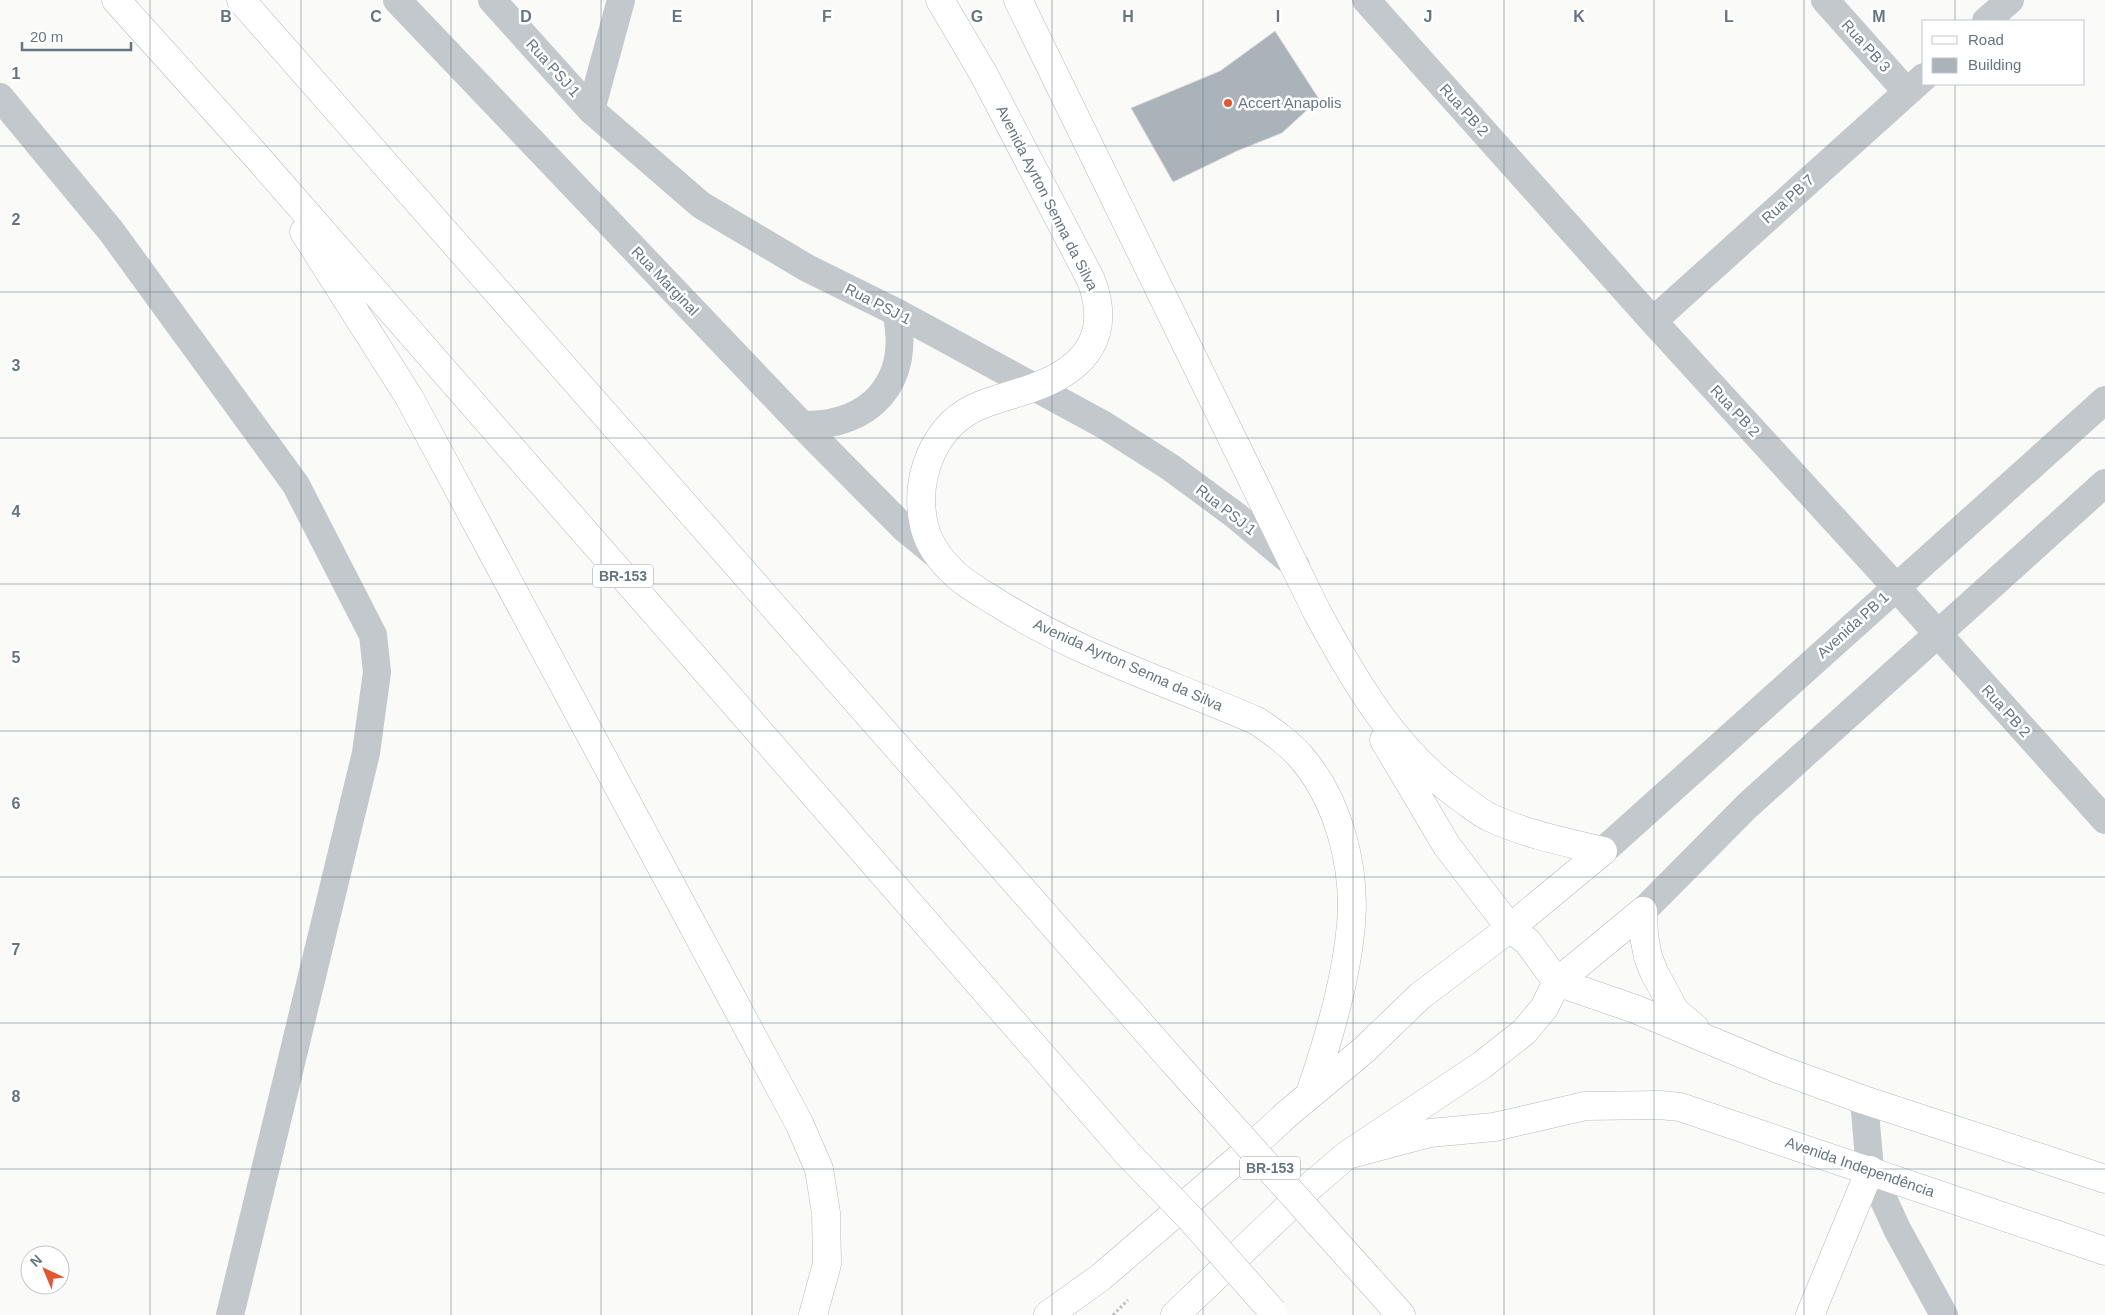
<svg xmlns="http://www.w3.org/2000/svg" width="2105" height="1315" font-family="Helvetica,sans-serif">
<rect width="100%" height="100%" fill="#fafaf8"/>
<path fill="#aab3b9" stroke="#dcdcda" d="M1275,31L1319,99L1282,133L1237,151L1173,182L1131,108L1220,71Z"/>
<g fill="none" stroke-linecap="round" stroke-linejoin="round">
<defs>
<path id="major" d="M940,0L983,73L1091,280C1112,335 1086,368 1035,387C1017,394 998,398 981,405C935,423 915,475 923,520C926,539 937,556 950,569C963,583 980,592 996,602C1077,654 1170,683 1257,721C1273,732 1289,743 1301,757C1339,801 1356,868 1351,925C1346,982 1328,1040 1310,1094
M1018,0L1317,612C1355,682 1395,751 1461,798C1470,804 1479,812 1489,817C1525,834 1565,842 1603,851
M1384,740L1447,846L1510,928L1528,942L1557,982L1635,1009L1781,1070L1864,1100L2105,1179
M1643,911L1644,936L1648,957L1654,972L1675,1011L1695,1028
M1347,1155L1430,1133L1494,1127L1585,1106L1660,1105L1680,1107L2105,1251
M1048,1315L1101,1277L1245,1153L1287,1114L1364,1050L1420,996L1510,928L1603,851
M1175,1315L1313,1184L1347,1155L1482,1065L1524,1032L1544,1008L1557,982L1643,911"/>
<path id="highway" d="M116,0L258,158L1128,1154
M241,0L1172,1060
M304,232L409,397L799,1123L819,1169L826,1213L827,1264L813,1315
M1367,1277L1401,1315
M1810,1315L1870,1170"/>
</defs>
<use href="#major" stroke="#b5babe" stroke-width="29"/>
<use href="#highway" stroke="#b4b9bd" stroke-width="29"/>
<path stroke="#bbbfc2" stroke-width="3" stroke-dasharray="2.5 2.5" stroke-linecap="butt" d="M1113,1315L1128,1300"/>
<path stroke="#c3c8cc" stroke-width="28" d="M397,0L802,425L904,528L938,556
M492,0L591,110L701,205L807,268L896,312L1104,425L1170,467L1235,515L1296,566
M1366,0L1653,321L1895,586L2105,820
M1825,0L1907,92
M1986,21L2010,0
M0,97L111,231L296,485L373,635L377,672L366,753L230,1315
M591,110L621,0
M1653,321L1924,77
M802,425C871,427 912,381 896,312
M1603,851L2105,400
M1643,911L1747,806L2105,483
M1864,1100L1870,1170L1897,1229L1944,1315"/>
<use href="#major" stroke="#fff" stroke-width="28"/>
<use href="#highway" stroke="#fff" stroke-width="28"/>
<defs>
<path id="highway-bridge" d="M1172,1060L1367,1277
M1128,1154L1190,1218L1273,1312"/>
</defs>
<use href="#highway-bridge" stroke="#b4b9bd" stroke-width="29" stroke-linecap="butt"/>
<use href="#highway-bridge" stroke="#fff" stroke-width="28"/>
</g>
<path fill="none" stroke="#657683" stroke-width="1" stroke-opacity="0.55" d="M150,0V1315M301,0V1315M451,0V1315M601,0V1315M752,0V1315M902,0V1315M1052,0V1315M1203,0V1315M1353,0V1315M1504,0V1315M1654,0V1315M1804,0V1315M1955,0V21M1955,84V1315M0,146H2105M0,292H2105M0,438H2105M0,584H2105M0,731H2105M0,877H2105M0,1023H2105M0,1169H2105"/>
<circle fill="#e4572e" stroke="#fff" stroke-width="2" cx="1228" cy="103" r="5"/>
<g text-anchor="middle" stroke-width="5" stroke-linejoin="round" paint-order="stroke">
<g fill="#fff" stroke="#939fa8" stroke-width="1">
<rect x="593" y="564.5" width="60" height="23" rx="4"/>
<rect x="1240" y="1156.5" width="60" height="23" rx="4"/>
</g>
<g font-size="14" font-weight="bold" fill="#657683">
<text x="623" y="581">BR-153</text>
<text x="1270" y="1173">BR-153</text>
</g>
<g font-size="15" fill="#657683" stroke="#fff">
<text transform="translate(1866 46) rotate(48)" y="5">Rua PB 3</text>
<text transform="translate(553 68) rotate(48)" y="5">Rua PSJ 1</text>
<text transform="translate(1464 110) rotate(48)" y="5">Rua PB 2</text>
<text transform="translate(1047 198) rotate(63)" y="5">Avenida Ayrton Senna da Silva</text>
<text transform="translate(1788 199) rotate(-42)" y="5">Rua PB 7</text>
<text transform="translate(665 281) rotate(46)" y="5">Rua Marginal</text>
<text transform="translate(878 304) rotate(27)" y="5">Rua PSJ 1</text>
<text transform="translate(1735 411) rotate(47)" y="5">Rua PB 2</text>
<text transform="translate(1226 510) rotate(38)" y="5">Rua PSJ 1</text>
<text transform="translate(1853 625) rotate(-42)" y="5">Avenida PB 1</text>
<text transform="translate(1128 665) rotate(24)" y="5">Avenida Ayrton Senna da Silva</text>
<text transform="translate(2006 711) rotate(48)" y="5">Rua PB 2</text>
<text transform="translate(1860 1167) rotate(19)" y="5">Avenida Independência</text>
</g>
<g font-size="15" fill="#657683" stroke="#fff" text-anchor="start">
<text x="1238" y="108">Accert Anapolis</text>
</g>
</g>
<g font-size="16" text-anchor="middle" font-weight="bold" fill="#657683" stroke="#fff" stroke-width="5" stroke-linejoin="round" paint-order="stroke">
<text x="226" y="22">B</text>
<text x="376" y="22">C</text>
<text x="526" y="22">D</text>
<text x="677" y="22">E</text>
<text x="827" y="22">F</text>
<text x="977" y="22">G</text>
<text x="1128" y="22">H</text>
<text x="1278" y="22">I</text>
<text x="1428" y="22">J</text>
<text x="1579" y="22">K</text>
<text x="1729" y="22">L</text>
<text x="1879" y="22">M</text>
<text x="16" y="79">1</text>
<text x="16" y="225">2</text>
<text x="16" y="371">3</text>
<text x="16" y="517">4</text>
<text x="16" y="663">5</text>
<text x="16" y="809">6</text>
<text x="16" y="955">7</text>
<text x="16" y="1102">8</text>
</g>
<rect x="1922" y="20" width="162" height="65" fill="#ffffff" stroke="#c1c8cd"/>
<rect x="1932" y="36" width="25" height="8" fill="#ffffff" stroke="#c1c8cd"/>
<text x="1968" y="45" font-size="15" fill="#657683">Road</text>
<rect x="1932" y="58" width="25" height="15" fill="#aab3b9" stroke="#c1c8cd"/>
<text x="1968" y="70" font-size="15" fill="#657683">Building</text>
<g transform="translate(45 1270) rotate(316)"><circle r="24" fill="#ffffff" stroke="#c1c8cd"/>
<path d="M0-4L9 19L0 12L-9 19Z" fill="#e4572e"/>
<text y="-8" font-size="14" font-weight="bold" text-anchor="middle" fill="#657683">N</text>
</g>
<path d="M22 42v8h109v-8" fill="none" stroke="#657683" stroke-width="2.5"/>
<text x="30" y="42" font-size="15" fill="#657683" stroke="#ffffff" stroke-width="4" paint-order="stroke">20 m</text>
</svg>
